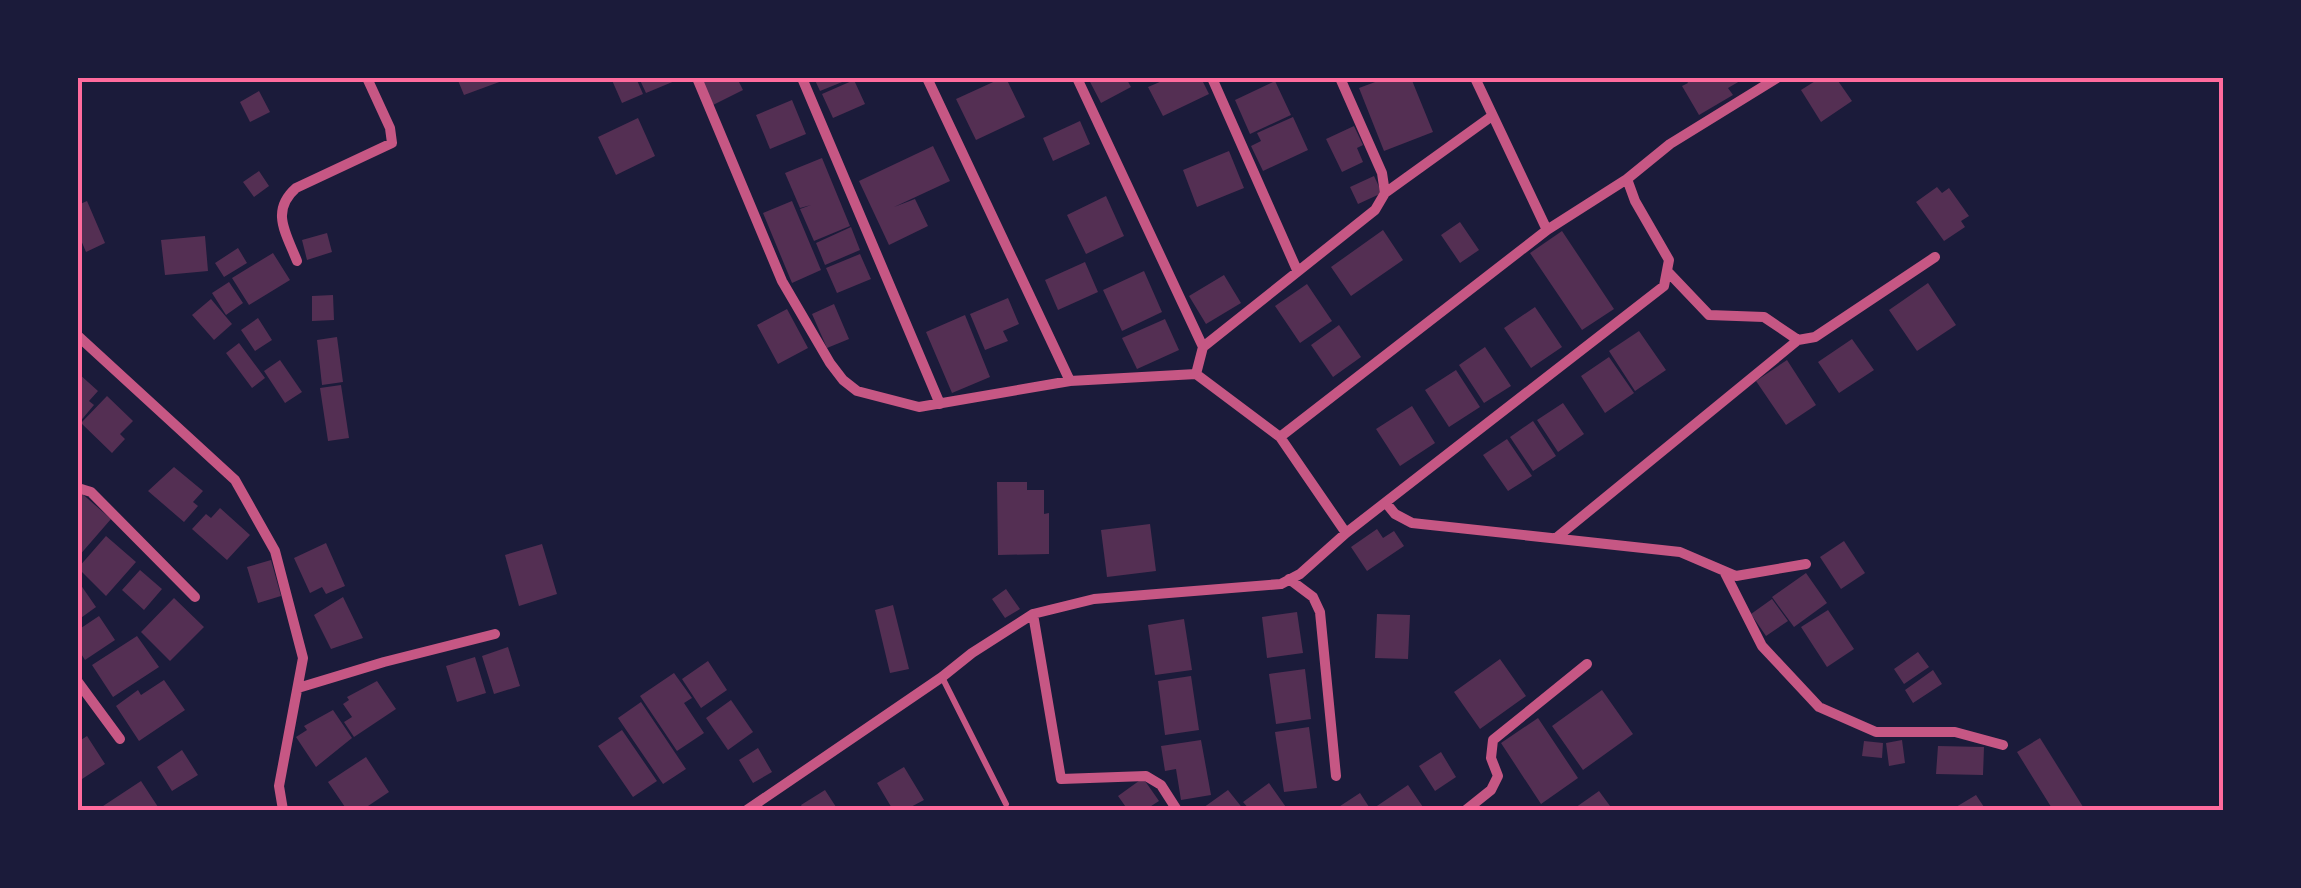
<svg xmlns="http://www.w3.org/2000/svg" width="2301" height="888" font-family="Jost,sans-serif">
<rect width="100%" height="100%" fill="#1b1b3a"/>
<path fill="#542f53" d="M457,78H501L502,81L464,95Z
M611,78H636L643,94L622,103Z
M639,78H682L646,93Z
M700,78H737L743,90L713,105Z
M814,78H852L820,91Z
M1002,78H1006L1025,117L976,140L956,99Z
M1088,78H1126L1131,87L1101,103Z
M1169,78H1201L1209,94L1163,116L1148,87Z
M1386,78H1411L1433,132L1384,151L1359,88Z
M1685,78H1745L1728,88L1733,95L1699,115L1682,86L1688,83Z
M1820,78H1836L1852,101L1821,122L1801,90Z
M854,80L865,104L833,118L822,94Z
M1275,81L1291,115L1250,134L1235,100Z
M259,91L270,112L250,122L240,102Z
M792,100L806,134L770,149L756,115Z
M1293,117L1308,150L1263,171L1251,146L1261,141L1257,133Z
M638,118L655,156L616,175L598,137Z
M1080,121L1090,144L1053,161L1043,138Z
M1354,126L1363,145L1357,148L1363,162L1342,172L1326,139Z
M933,146L950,181L894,207L915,199L928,226L889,245L859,181Z
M1229,151L1244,188L1197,207L1183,170Z
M822,158L850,226L814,241L800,209L811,205L800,208L785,173Z
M259,171L269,186L254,197L243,182Z
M1374,176L1382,193L1358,204L1350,187Z
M1937,187L1942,193L1949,188L1969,216L1961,221L1965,227L1944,241L1916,202Z
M1106,196L1124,236L1086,254L1067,215Z
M87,201L105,243L86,252L78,233V205Z
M792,201L821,270L792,283L763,213Z
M1460,222L1479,250L1460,263L1441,235Z
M851,227L860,250L825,265L816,243Z
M1383,230L1403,260L1351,296L1331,267Z
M1562,231L1614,309L1582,330L1530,253Z
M327,233L332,252L307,260L302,240Z
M205,236L208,271L165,275L161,240Z
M238,248L247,263L224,277L215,263Z
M273,253L290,280L249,305L232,278Z
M860,254L871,279L837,293L826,268Z
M1085,262L1098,292L1058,310L1045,280Z
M1144,271L1162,312L1122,331L1103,290Z
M1224,275L1241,303L1206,324L1189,296Z
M229,282L243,303L226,315L212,293Z
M1928,283L1956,325L1917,351L1889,310Z
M1307,284L1332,321L1300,343L1275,306Z
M333,295L334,320L312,321V296Z
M1008,298L1019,324L1003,331L1008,341L985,350L970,314Z
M211,299L232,324L214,340L192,315Z
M834,304L849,339L827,348L812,314Z
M1535,307L1562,347L1531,368L1504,328Z
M787,309L808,348L778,364L757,325Z
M965,315L990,377L952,393L926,332Z
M258,318L272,340L255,351L241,330Z
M1165,319L1179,350L1137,369L1122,338Z
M1339,325L1361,357L1333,377L1311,345Z
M1639,331L1666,370L1635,391L1609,351Z
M337,337L343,382L322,385L317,340Z
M1852,339L1874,370L1839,393L1818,362Z
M239,343L265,378L252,388L226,353Z
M1485,347L1511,386L1484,403L1459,365Z
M1609,357L1634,393L1605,413L1581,376Z
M280,360L302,392L285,403L264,371Z
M1787,360L1816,405L1786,425L1756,381Z
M1456,370L1480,407L1449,427L1425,390Z
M78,373L98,391L89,401L94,405L78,424Z
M341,385L349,438L328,441L320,388Z
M107,396L133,421L120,434L125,439L112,453L81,423Z
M1563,403L1584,434L1558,452L1537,420Z
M1412,406L1435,443L1400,466L1376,429Z
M1533,421L1556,456L1533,471L1510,437Z
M1507,439L1532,476L1508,491L1483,455Z
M174,467L203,491L193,502L198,506L184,522L148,491Z
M997,482H1027V490H1044V514L1049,513V554L998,555Z
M79,491L111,519L78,557V493Z
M220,508L250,535L227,560L192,529L206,514L211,518Z
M1150,524L1156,571L1107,577L1101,530Z
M1377,529L1383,538L1394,531L1404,546L1367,571L1351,547Z
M106,536L136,562L106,596L78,568Z
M1844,541L1865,573L1841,589L1820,557Z
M326,543L345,586L326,594L322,587L310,593L294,558Z
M542,544L557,594L519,606L505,555Z
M271,560L281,596L258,603L247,567Z
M140,570L162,589L144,610L122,590Z
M1806,573L1827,603L1794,627L1772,597Z
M78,581L96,607L78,620Z
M1006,589L1020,609L1005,618L992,599Z
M343,597L363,638L331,649L314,615Z
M174,598L204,627L170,661L141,632Z
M1772,599L1788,621L1766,636L1751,614Z
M893,605L909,669L890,673L875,610Z
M1828,610L1854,649L1827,667L1801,627Z
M1297,612L1303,653L1267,658L1262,617Z
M1377,614L1410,615L1408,659L1375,658Z
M99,616L115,640L85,660L78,649V630Z
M1184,619L1192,670L1155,675L1148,625Z
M137,636L159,667L113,697L92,665Z
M508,647L520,686L494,694L482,656Z
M1918,652L1929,667L1904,684L1894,669Z
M475,657L486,693L457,702L446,666Z
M1500,659L1526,696L1480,729L1454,692Z
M708,661L727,690L701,708L682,679Z
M1305,669L1311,719L1276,724L1269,674Z
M1933,670L1942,684L1913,703L1905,690Z
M674,673L692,698L684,703L704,733L677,751L640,696Z
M1191,676L1199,730L1165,735L1158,681Z
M164,680L185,710L139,741L116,706L138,690L141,695Z
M377,681L396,709L354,737L344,722L352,717L343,704L349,700L347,697Z
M1602,690L1633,734L1583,770L1552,726Z
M731,700L753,732L728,750L706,718Z
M641,702L686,769L663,784L618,718Z
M333,710L352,738L316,767L296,737L307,730L304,726Z
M1538,718L1578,778L1541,804L1501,743Z
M1309,727L1317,788L1284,792L1275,732Z
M622,730L657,781L633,797L598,746Z
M87,736L105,764L82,779L78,772V742Z
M2040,738L2085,810H2053L2017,752Z
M1201,740L1211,795L1181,800L1176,769L1165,771L1161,746Z
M1902,740L1905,763L1889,766L1886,743Z
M1864,741L1883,743L1882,758L1862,756Z
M1938,746L1984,747L1983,775L1936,774Z
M758,748L772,772L753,783L739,760Z
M182,750L198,775L172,791L157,767Z
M1441,752L1456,777L1435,791L1419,766Z
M366,757L389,792L362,810H347L328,782Z
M904,767L924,800L905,810H893L877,783Z
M1143,778L1159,801L1145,810H1128L1118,796Z
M141,781L160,810H97Z
M1269,783L1288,810H1250L1243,802Z
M1408,785L1425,810H1334L1360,793L1371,810Z
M825,790L838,810H804L801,805Z
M1228,790L1244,810H1200Z
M1599,791L1613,810H1572Z
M1976,795L1986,810H1951Z"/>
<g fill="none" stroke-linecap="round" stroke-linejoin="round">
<path stroke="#c65784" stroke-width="6" d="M942,677L1006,804"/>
<path stroke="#c65784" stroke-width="10" d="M697,78L782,281L830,363L843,380L857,391L919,407L1070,381L1196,374L1280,437L1346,533
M802,78L940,404
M927,78L1070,381
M1077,78L1203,347
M1212,78L1297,270
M1475,78L1547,230
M1385,193L1492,116
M297,261C286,233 270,211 296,188L392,143L390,128L367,78
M1669,273L1709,315L1764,317L1798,340L1815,337L1935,257
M78,336L235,480L275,551L303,658L279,786L283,810
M1196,374L1203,347L1375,210L1385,193L1382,173L1340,78
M1280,437L1547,230L1627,179
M78,488L91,492L195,597
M1386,503L1395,514L1412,523L1680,552L1736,576L1806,564
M1556,538L1798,340
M1725,573L1762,646L1819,707L1876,732H1955L2003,745
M1289,579L1313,597L1320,612L1336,776
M1033,614L1061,779L1146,776L1161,785L1177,810
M78,682L120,739
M298,688L384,662L495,634
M747,810L942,677L972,653L1033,614L1094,599L1281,584L1300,574L1346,533L1664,286L1669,260L1635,201L1627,179L1670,144L1777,78
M1466,810L1491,790L1498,776L1491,758L1493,740L1587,664"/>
</g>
<rect width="2301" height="888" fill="none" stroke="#1b1b3a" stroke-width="160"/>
<rect x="80" y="80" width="2141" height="728" fill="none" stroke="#ff6b9d" stroke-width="4"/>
</svg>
